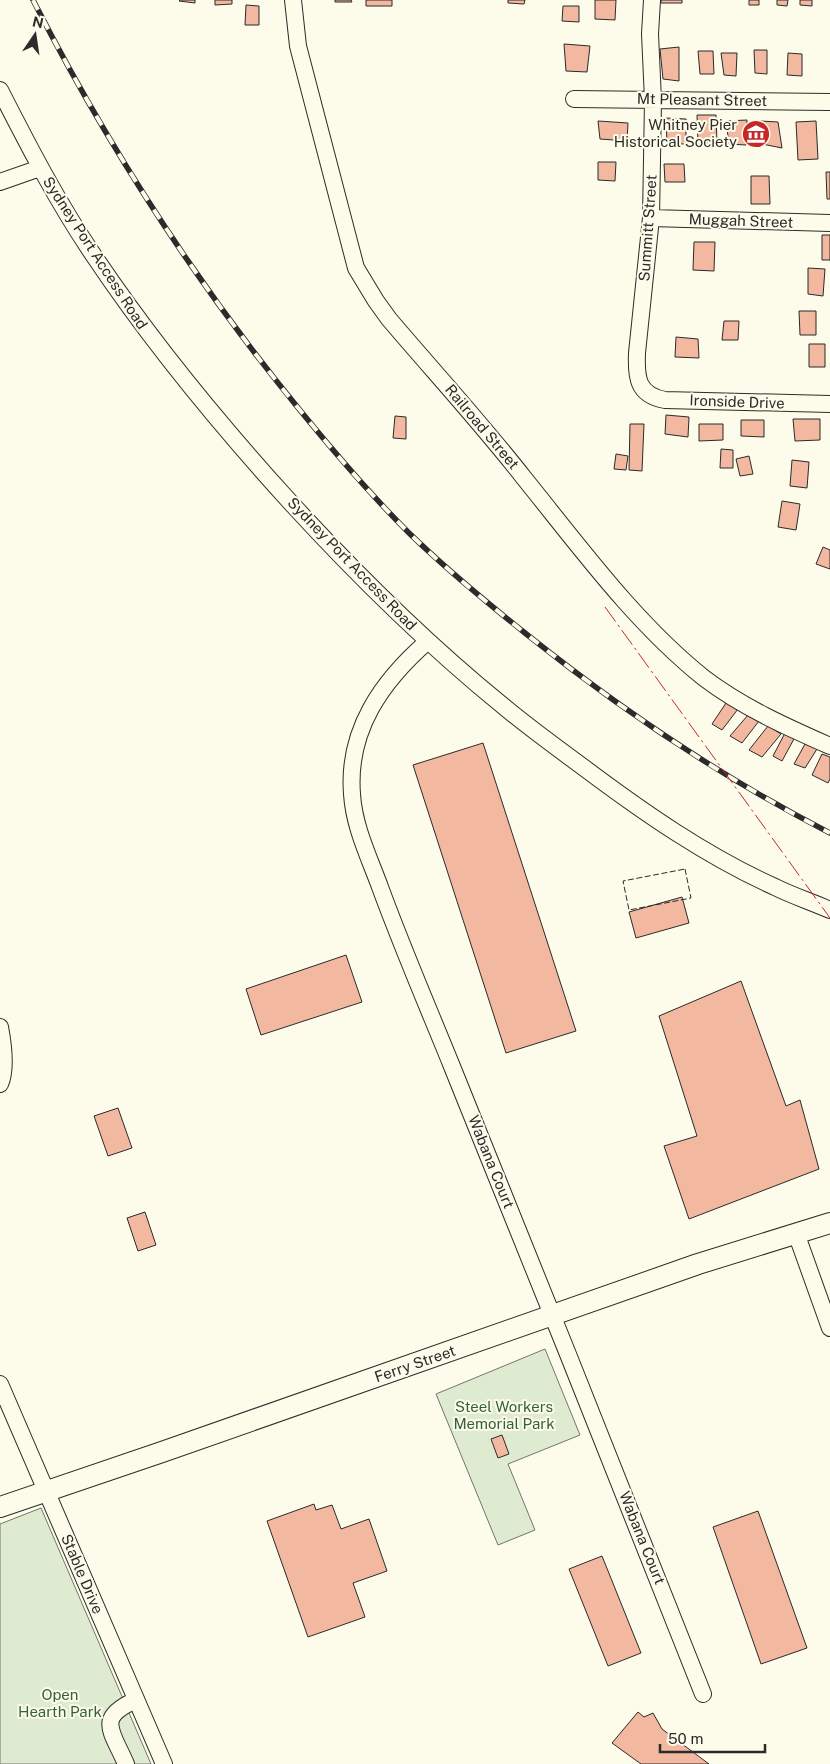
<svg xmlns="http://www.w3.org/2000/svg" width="830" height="1764" font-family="'Public Sans',sans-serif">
<rect width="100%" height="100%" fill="#fdfbea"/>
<path fill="#deebd1" stroke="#74746e" d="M545,1349L580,1435L508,1464L535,1530L498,1545L436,1394Z
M41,1508L151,1764H0V1524Z"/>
<path fill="#f2b8a0" stroke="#2b2b2b" d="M180,0H195V3L179,1Z
M215,0H232V4L215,5Z
M335,0H351L352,2H335Z
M366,0H392V6H366Z
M508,0H525L524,4L508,3Z
M595,0H616L615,20L595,19Z
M661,0H682V3H661Z
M749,0H759V5H749Z
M777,0H788L787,6L777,5Z
M800,0H812V6L800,5Z
M246,5L259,6V25H245Z
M563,6H579V22L562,21Z
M564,44L590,46L587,72L566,71Z
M679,47V81L663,79L660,49Z
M754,50H767V74L755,73Z
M698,51H713L714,74H700Z
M721,53H737L736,76L724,75Z
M788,53L802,54V76L787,75Z
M697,115H716L717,142L698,144Z
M666,118L686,119V144H667Z
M747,120L746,145L729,144L726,121Z
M598,121L628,123L627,141L600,139Z
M760,121L778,122L782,148L762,144Z
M816,121L818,159L798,160L796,122Z
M598,162H616L615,181L598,180Z
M664,164H684L685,182H665Z
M826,172H830V199H827Z
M751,176H769L770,204H751Z
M822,235H830V260H822Z
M694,242H715L714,271L693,270Z
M808,268L825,269L823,296L808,294Z
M799,311H816V335H800Z
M724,321H739L738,340H722Z
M676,337L698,339L699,358L675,357Z
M809,344H825V367H809Z
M666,415L689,417L688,437L665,434Z
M395,416L406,417V439L393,438Z
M793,419H820V440L795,441Z
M741,420H764V437L741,436Z
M630,424H644L642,471L629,470Z
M699,424H723V440L699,441Z
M721,449L733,450V468H720Z
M616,454L628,456L626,470L614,469Z
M749,456L753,474L740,476L736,459Z
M792,460L809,462L807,488L790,486Z
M782,501L800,504L796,530L778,527Z
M823,547L830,550V569L816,564Z
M726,703L738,709L722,730L712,724Z
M748,715L759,721L742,743L730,736Z
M768,726L781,734L762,757L749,750Z
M785,733L795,737L782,761L773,756Z
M483,743L576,1031L506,1053L413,765Z
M805,744L817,749L805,768L794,764Z
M822,754L830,757V779L828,783L812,775Z
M682,897L689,923L636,938L629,912Z
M346,955L362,1002L261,1035L246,989Z
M741,981L786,1106L800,1100L819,1169L689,1219L664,1146L697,1136L659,1016Z
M118,1108L132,1148L108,1156L94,1116Z
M145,1212L156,1245L138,1251L127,1218Z
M502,1435L509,1454L498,1458L491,1439Z
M314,1504L316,1510L332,1505L341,1529L369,1519L387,1571L353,1583L365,1617L308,1637L267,1521Z
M758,1511L807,1648L761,1664L713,1527Z
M602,1556L641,1653L608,1666L569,1569Z
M638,1712L644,1717L653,1713L662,1729L709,1764H641L612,1743Z"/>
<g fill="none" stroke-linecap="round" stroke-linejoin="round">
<defs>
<path id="minor" d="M293,0L298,46L356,268L376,301L389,319C434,372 481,423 524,478C579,546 635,623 704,678C742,707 787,727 830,746
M652,0L650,34L653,100L651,218L637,353C636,377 637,395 665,400L830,404
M0,90C29,147 58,203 94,256C153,344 220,425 291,503C357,575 427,644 502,705C528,727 556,747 583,767C643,812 706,856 775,887C793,896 812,902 830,910
M574,99L830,102
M0,182L40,168
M651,218L830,223
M428,641C382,681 347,730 352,794C354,827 369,857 380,887C402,947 427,1005 451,1064C536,1274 620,1483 703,1694
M0,1027C3,1043 7,1069 0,1084
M796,1233L830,1328
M0,1384L164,1764
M126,1764C112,1731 95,1718 136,1700"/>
<path id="major" d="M0,1507L162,1452L698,1264L830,1223"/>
</defs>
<use href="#minor" stroke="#2b2b2b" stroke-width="18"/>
<use href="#major" stroke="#2b2b2b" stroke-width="22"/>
<use href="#minor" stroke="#fdfbea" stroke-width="16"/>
<use href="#major" stroke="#fdfbea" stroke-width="20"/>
<defs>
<path id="rail" d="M33,0C107,145 196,283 299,409C334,452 370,494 409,533C445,568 485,601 525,633C620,709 721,777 830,833"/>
</defs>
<use href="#rail" stroke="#2b2b2b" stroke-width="5.5"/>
<use href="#rail" stroke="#fdfbea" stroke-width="4" stroke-dasharray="11" stroke-linecap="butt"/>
<path stroke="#2b2b2b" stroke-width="1" stroke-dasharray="6 2.5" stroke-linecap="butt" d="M685,869L691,898L629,910L623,881Z"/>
<path stroke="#c62828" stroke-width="1" stroke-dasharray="18 4 2.5 4" stroke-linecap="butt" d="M605,607L830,918"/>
</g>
<defs>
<symbol id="museum-disc" viewBox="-11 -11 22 22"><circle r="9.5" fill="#c62828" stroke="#fdfbea"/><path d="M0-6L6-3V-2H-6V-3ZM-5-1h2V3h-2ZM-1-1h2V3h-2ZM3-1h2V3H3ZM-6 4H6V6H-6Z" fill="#fff"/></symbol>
</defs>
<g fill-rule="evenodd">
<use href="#museum-disc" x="740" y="118" width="32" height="32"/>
</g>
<g text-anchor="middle" stroke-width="4" stroke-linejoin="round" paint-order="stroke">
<g font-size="15" fill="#2b2b2b" stroke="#fdfbea">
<text transform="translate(702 100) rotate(1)" y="5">Mt Pleasant Street</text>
<text transform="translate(741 221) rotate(2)" y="5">Muggah Street</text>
<text transform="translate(648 228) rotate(-86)" y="5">Summitt Street</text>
<text transform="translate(95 253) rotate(57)" y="5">Sydney Port Access Road</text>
<text transform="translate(737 402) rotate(2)" y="5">Ironside Drive</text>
<text transform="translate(482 427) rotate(50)" y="5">Railroad Street</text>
<text transform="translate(352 564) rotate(46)" y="5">Sydney Port Access Road</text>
<text transform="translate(491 1162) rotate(68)" y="5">Wabana Court</text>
<text transform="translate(415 1364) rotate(-19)" y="5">Ferry Street</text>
<text transform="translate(642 1538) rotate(68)" y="5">Wabana Court</text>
<text transform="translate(82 1574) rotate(67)" y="5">Stable Drive</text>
</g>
<g font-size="15" fill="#2b2b2b" stroke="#fdfbea" text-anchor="end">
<text x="737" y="130">Whitney Pier<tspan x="737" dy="17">Historical Society</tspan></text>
</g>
<g font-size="15" fill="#34623c" stroke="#fdfbea">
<text x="504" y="1412">Steel Workers<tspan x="504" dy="17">Memorial Park</tspan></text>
<text x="60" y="1700">Open<tspan x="60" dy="17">Hearth Park</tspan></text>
</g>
</g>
<g transform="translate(35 35) rotate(13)" stroke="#fdfbea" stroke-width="4" paint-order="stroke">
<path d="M0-4L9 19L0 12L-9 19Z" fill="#2b2b2b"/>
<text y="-8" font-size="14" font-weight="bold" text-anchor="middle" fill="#2b2b2b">N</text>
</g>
<path d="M660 1744v8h105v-8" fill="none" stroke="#2b2b2b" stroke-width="2.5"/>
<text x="668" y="1744" font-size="15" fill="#2b2b2b" stroke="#fdfbea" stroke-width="4" paint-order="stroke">50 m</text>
</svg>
